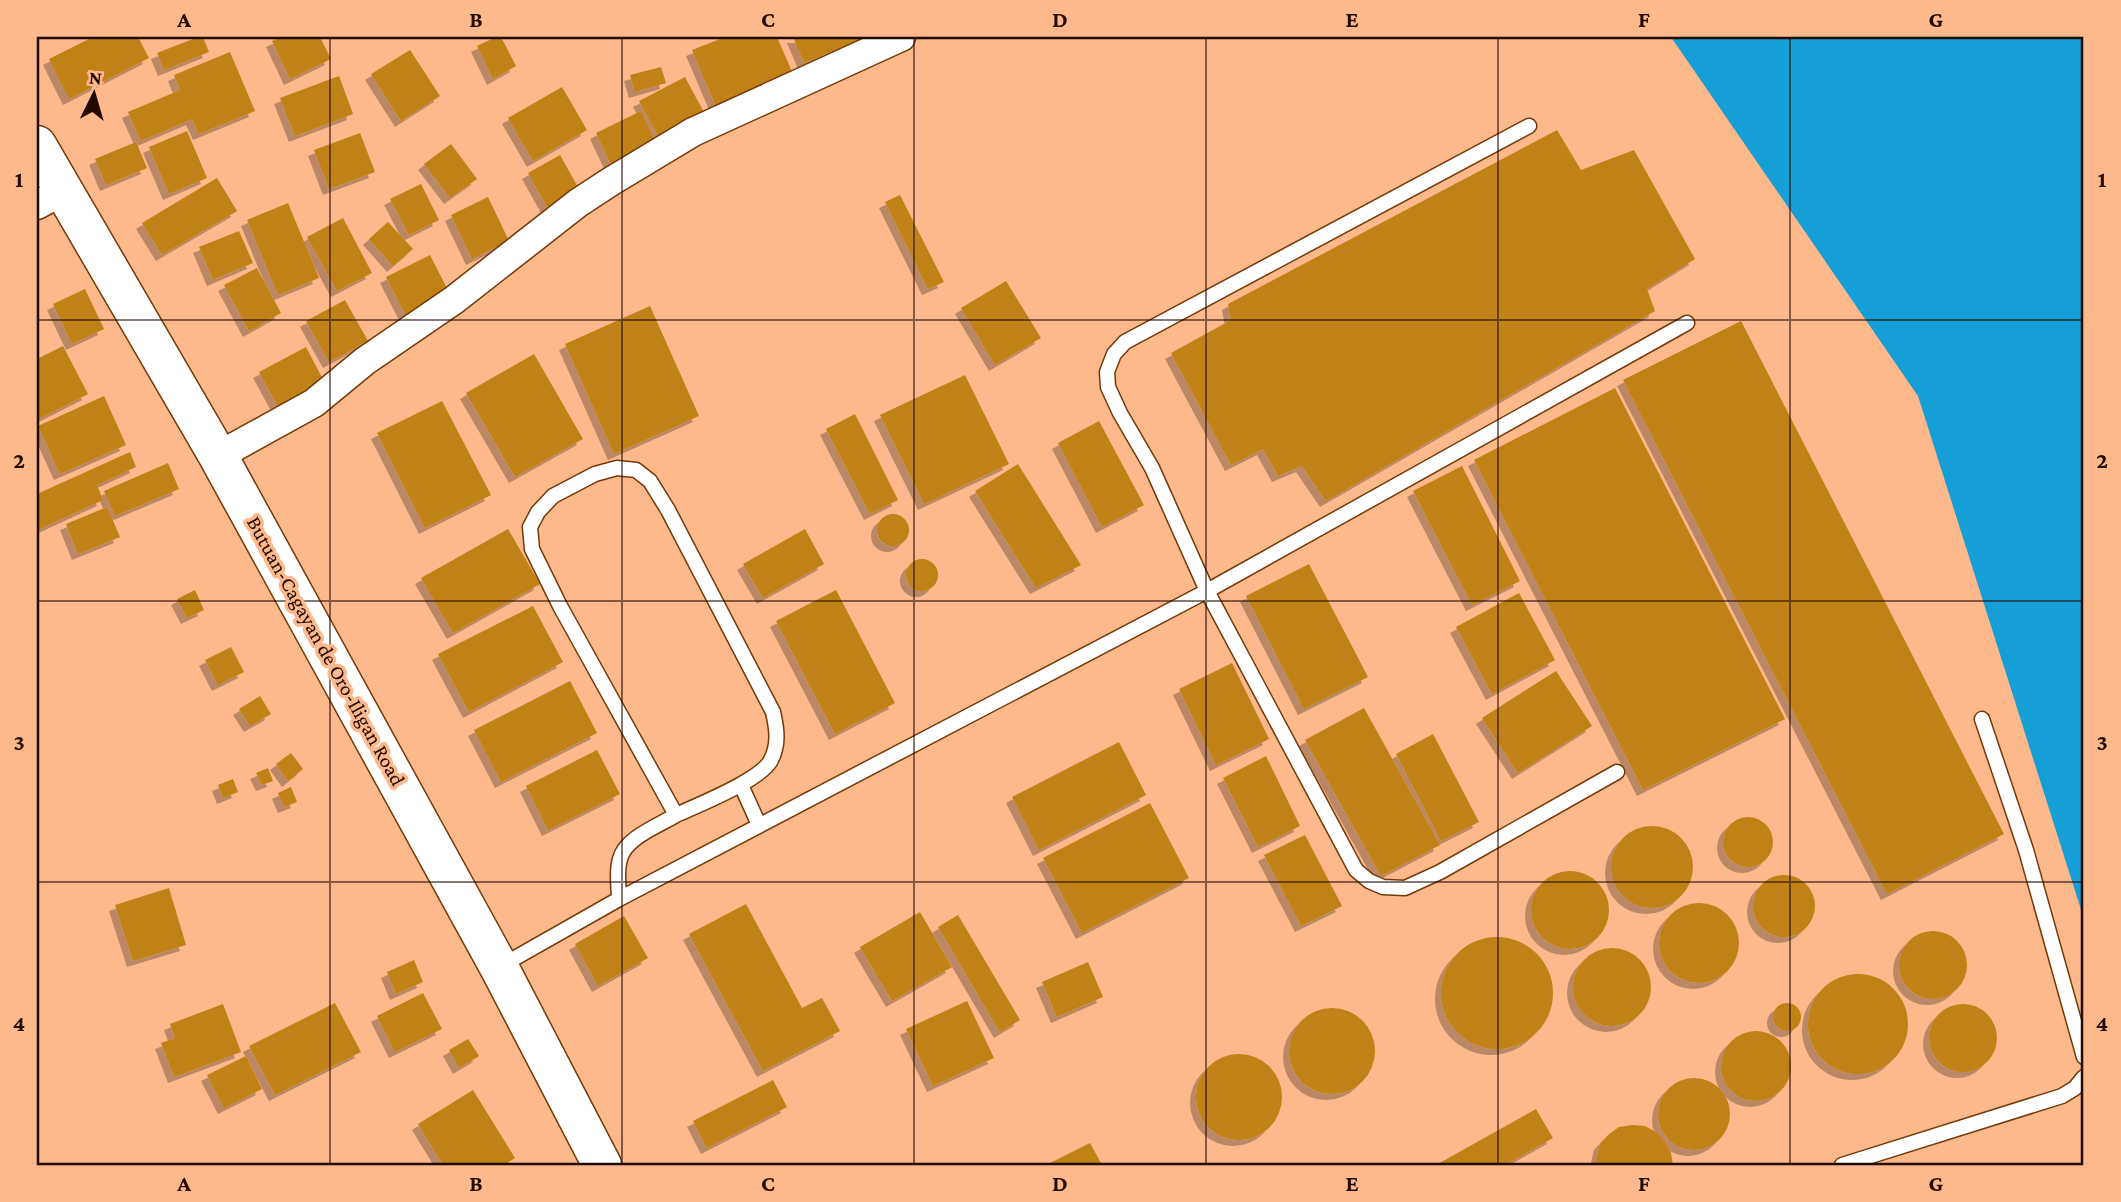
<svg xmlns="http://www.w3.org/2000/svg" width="2121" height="1202" font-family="'Crimson Pro',serif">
<defs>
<filter id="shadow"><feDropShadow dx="-6" dy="6" stdDeviation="0" flood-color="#0004"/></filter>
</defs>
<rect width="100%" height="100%" fill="#fdb88c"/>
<path fill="#169fd7" d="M1671,37H2084V919L1918,396Z"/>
<path fill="#c08114" filter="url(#shadow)" d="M93,37H138L149,58L69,99L49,59Z
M198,37H203L209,52L164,70L157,53Z
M281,37H320L331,59L290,79L272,41Z
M496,37H501L516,66L493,79L477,46Z
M725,37H777L793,74L716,106L692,50Z
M793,37H867L804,63Z
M410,50L440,96L401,121L371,74Z
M230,52L255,111L199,134L192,119L141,141L128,112L180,90L174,75Z
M661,67L666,83L635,92L630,75Z
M339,76L353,114L295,136L280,98Z
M685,77L706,116L661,141L639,101Z
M562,87L587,130L533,161L508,118Z
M641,111L660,150L614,171L596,133Z
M1557,130L1581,170L1634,150L1695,259L1647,289L1655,311L1326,501L1302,466L1278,476L1263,449L1231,465L1171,353L1231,320L1228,304Z
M187,131L207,178L169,194L149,147Z
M360,133L375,172L329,189L314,150Z
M136,142L147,168L106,185L95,159Z
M451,144L477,179L450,198L424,164Z
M560,155L583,196L551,214L528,173Z
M217,178L237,211L162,255L142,223Z
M421,184L439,220L409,235L390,199Z
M900,195L944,282L928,289L885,202Z
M488,197L509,241L472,259L451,215Z
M288,203L319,278L278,295L247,220Z
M343,218L372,273L337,291L307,237Z
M388,222L413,249L393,266L369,239Z
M239,231L253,263L213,280L199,247Z
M430,255L453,300L409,322L386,277Z
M257,268L281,313L249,331L224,285Z
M1006,281L1041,338L995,365L961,308Z
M85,289L104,329L72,344L53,304Z
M345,300L368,341L329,362L306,321Z
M650,306L699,416L614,454L565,344Z
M1741,321L2004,834L1887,894L1623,380Z
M63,346L88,394L37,420V359Z
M306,347L328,389L282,414L259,372Z
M534,354L583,439L515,477L466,393Z
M965,375L1009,464L924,504L880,415Z
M1615,388L1785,719L1643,790L1474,460Z
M104,396L126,445L60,474L38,426Z
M442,401L491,495L425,528L377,433Z
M855,414L898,500L870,514L826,429Z
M1099,421L1144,505L1102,527L1058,443Z
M130,452L136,467L97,485L103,500L40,529L37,522V494Z
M168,463L179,489L115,516L104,491Z
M1018,464L1081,565L1036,588L975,491Z
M1462,466L1520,581L1472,605L1413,491Z
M107,507L120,537L78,554L66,524Z
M877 530a16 16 0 1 1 32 0a16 16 0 1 1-32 0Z
M508,529L540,584L453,633L421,578Z
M805,529L824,564L763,598L743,564Z
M906 575a16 16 0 1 1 32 0a16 16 0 1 1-32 0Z
M1309,564L1368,677L1304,709L1246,596Z
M195,590L204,610L187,618L177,599Z
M836,590L895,703L835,734L776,621Z
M1519,593L1555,660L1492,694L1456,627Z
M533,606L563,662L469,712L438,654Z
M231,647L244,672L218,685L205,660Z
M1232,663L1269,739L1216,765L1179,689Z
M1556,671L1592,726L1518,773L1482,718Z
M570,681L597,733L501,782L474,730Z
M260,696L271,714L250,726L239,709Z
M1364,708L1440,845L1381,876L1305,740Z
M1433,734L1479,822L1441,841L1396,754Z
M1119,742L1146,795L1039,850L1012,797Z
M597,750L620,794L548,830L526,786Z
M291,753L303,769L288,781L276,764Z
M1266,756L1300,826L1258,847L1223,778Z
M268,768L273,781L262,785L256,773Z
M233,779L238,792L223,798L218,785Z
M291,787L297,802L284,807L278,793Z
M1150,803L1189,878L1082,933L1043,858Z
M1723 842a25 25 0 1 1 50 0a25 25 0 1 1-50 0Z
M1611 867a41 41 0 1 1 82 0a41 41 0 1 1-82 0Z
M1305,835L1342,906L1301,926L1264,855Z
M1531 910a39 39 0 1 1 78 0a39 39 0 1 1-78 0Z
M1753 906a31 31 0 1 1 62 0a31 31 0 1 1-62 0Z
M169,888L186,945L133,961L115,905Z
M1659 943a40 40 0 1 1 80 0a40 40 0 1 1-80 0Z
M746,904L802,1008L822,998L840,1031L763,1071L689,934Z
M920,912L952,967L892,1001L860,947Z
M958,915L1020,1020L1000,1032L938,927Z
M624,916L648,958L598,986L575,944Z
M1899 965a34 34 0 1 1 68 0a34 34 0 1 1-68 0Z
M1441 993a56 56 0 1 1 112 0a56 56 0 1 1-112 0Z
M1573 987a39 39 0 1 1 78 0a39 39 0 1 1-78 0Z
M414,960L423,982L396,994L387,972Z
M1088,962L1103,997L1057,1017L1042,982Z
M1808 1024a50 50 0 1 1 100 0a50 50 0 1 1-100 0Z
M423,993L442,1029L395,1052L377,1016Z
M967,1001L994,1058L933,1086L906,1029Z
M1773 1017a14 14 0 1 1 28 0a14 14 0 1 1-28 0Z
M335,1003L361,1052L275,1095L249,1046Z
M1929 1038a34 34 0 1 1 68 0a34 34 0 1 1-68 0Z
M223,1004L241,1052L174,1077L161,1043L175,1038L170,1024Z
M1289 1051a43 43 0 1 1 86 0a43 43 0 1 1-86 0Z
M1721 1066a35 35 0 1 1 70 0a35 35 0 1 1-70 0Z
M468,1039L479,1056L459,1068L449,1050Z
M1196 1097a43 43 0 1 1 86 0a43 43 0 1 1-86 0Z
M246,1056L262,1089L224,1108L207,1075Z
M1658 1114a36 36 0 1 1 72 0a36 36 0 1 1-72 0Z
M773,1080L787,1107L707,1148L693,1121Z
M473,1090L515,1158L504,1165H443L418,1124Z
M1536,1109L1553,1138L1505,1165H1436Z
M1632,1125L1645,1126L1656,1132L1665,1141L1671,1153L1673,1165H1595L1600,1144L1608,1135L1619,1127Z
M1090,1143L1102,1165H1046Z"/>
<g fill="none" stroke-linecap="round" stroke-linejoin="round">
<defs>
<path id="service" d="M1529,126L1125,342L1114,354L1107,372L1108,387L1120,413L1152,468L1207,591L1356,870L1369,881L1383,887L1405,888L1440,872L1617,772
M617,468L636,470L650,481L668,510L773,712C777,729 779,744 771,760C761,780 698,805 676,815L560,606L532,549L530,527L538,512L553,496L595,474Z
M1982,719L2026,850L2084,1057
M741,785L759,825
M619,899C619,886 616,872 620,859C625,838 658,826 676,815
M501,966L619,899L1207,591L1687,323
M1842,1165L2062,1096L2075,1088L2084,1077"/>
<path id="minor" d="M37,205L63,191
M218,456L314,403L365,361L454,300L578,203L610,182L693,132L901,37"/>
<path id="trunk" d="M37,145L218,456L499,967L602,1165"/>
</defs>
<use href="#service" stroke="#733907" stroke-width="17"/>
<use href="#minor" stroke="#733907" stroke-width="31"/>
<use href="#trunk" stroke="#733907" stroke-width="41"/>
<use href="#service" stroke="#fff" stroke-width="14"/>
<use href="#minor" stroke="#fff" stroke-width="28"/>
<use href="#trunk" stroke="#fff" stroke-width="38"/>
</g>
<path fill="none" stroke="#220a00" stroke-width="2" stroke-opacity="0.55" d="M330,37V1165M622,37V1165M914,37V1165M1206,37V1165M1498,37V1165M1790,37V1165M37,320H2084M37,601H2084M37,882H2084"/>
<g text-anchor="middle" stroke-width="7" stroke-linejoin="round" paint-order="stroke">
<g font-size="21" fill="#220a00" stroke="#fdb88c">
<text transform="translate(326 651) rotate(61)" y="7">Butuan-Cagayan de Oro-Iligan Road</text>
</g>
</g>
<rect width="2121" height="1202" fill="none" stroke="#fdb88c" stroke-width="77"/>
<g transform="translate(94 94) rotate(5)" stroke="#fdb88c" stroke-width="5" paint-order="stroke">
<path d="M0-5L12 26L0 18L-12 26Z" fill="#220a00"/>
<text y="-10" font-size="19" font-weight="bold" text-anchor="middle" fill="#220a00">N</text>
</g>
<rect x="38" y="38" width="2044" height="1126" fill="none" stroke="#220a00" stroke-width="2.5"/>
<g font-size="23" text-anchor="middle" font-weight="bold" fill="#220a00">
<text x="184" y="27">A</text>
<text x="476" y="27">B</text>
<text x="768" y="27">C</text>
<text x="1060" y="27">D</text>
<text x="1352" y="27">E</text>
<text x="1644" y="27">F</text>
<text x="1936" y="27">G</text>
<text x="19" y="187">1</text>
<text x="2102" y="187">1</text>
<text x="19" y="468">2</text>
<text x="2102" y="468">2</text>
<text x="19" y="750">3</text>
<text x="2102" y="750">3</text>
<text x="19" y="1031">4</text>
<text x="2102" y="1031">4</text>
<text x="184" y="1191">A</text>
<text x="476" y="1191">B</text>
<text x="768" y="1191">C</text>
<text x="1060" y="1191">D</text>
<text x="1352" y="1191">E</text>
<text x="1644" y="1191">F</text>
<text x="1936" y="1191">G</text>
</g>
</svg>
